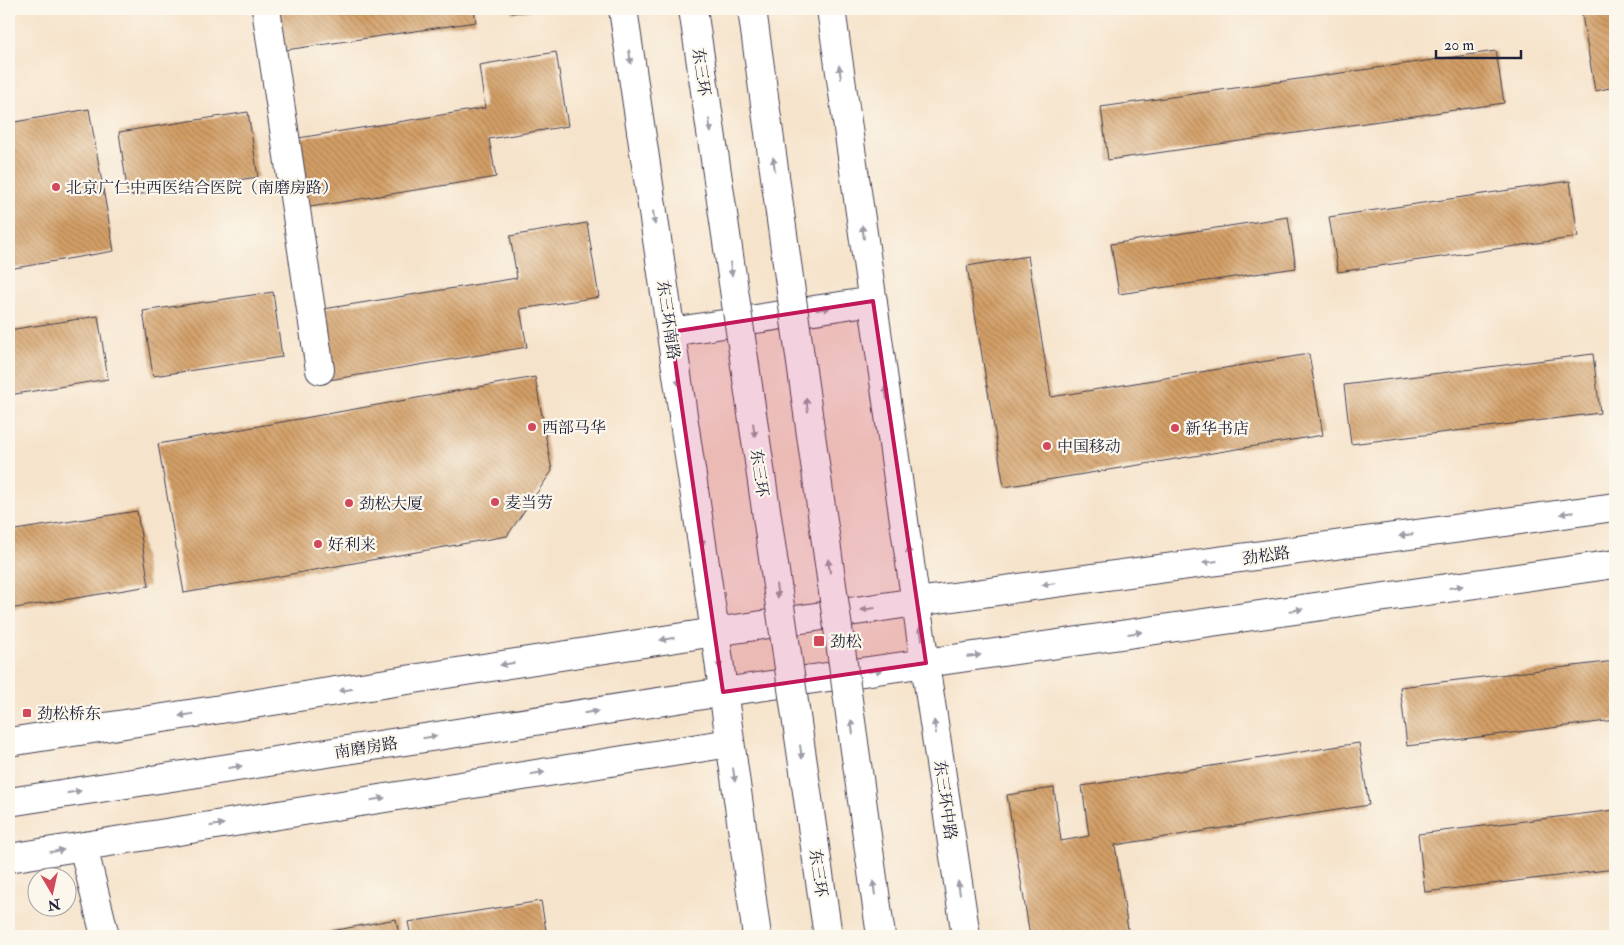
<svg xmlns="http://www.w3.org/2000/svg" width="1624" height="945" font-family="'IM FELL Double Pica','Noto Serif SC',serif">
<defs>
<pattern id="building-back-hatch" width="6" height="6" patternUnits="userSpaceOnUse" patternTransform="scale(1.25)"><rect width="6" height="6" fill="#d39f66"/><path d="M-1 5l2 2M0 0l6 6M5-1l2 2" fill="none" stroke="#ab8155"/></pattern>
</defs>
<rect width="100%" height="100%" fill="#fbf7ec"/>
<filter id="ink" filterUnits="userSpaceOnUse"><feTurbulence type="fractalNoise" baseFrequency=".02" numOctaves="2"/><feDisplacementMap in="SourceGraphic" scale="10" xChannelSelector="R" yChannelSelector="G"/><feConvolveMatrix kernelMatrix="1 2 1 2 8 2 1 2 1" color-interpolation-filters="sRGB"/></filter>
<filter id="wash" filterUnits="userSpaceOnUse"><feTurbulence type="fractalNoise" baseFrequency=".0096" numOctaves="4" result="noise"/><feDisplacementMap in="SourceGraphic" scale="20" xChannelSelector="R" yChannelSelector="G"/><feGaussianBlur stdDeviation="1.12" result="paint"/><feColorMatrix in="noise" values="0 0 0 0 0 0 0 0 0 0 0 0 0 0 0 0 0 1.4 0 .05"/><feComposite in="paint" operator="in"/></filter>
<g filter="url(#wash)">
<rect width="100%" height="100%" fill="#f6e3cb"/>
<g id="blocks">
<path fill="url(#building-back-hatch)" d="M273,9H474L476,22L279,51Z
M511,9H536V10L512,13Z
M1581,9H1615V87L1595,91Z
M1496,51L1504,103L1108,160L1101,107Z
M556,52L568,126L489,139L496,177L298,209L286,140L485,108L479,65Z
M89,109L114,251L9,269V123Z
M248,112L258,177L128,196L119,132Z
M1570,181L1578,237L1338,272L1329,217Z
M1288,217L1296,268L1119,294L1111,244Z
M587,223L599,297L520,309L527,347L329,380L317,310L517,278L510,236Z
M1028,256L1051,397L1309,354L1323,435L1004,487L967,266Z
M273,292L282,357L153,376L143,311Z
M98,316L108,379L9,395V330Z
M1593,354L1600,413L1351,444L1344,385Z
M535,377L552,471L507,536L184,593L158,444Z
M137,511L149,586L9,609V531Z
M1615,661V720L1407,746L1400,687Z
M1359,743L1369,805L1115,845L1129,936H1030L1007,795L1054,788L1061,841L1089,836L1082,786Z
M1615,810V869L1425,892L1418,834Z
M541,901L547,936H411L408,922Z
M396,919L399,936H310V935Z"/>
</g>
</g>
<g filter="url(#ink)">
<use href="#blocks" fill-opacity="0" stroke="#423f51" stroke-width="1"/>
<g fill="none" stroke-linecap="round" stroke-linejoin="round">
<defs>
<path id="minor" d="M266,9L320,370
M623,9L715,632L757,936
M831,9L911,570L966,936
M671,332L873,301
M83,846L105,936
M9,858L730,743"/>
<path id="major" d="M9,742L715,632L916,602L1615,507
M9,802L723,692L1615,564"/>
<path id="highway" d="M693,9L724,221
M752,9L780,213"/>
</defs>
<use href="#minor" stroke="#423f51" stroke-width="30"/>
<use href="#major" stroke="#423f51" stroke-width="30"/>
<use href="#highway" stroke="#423f51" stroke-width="30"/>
<use href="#minor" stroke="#fff" stroke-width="28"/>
<use href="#major" stroke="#fff" stroke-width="28"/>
<use href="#highway" stroke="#fff" stroke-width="28"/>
<defs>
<path id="highway-bridge" d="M780,213L881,936
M724,221L828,936"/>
</defs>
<use href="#highway-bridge" stroke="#423f51" stroke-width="30" stroke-linecap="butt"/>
<use href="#highway-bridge" stroke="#fff" stroke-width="28"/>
</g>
<defs><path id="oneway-solid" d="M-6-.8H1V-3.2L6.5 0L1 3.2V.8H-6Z" transform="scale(1.25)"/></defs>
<g fill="#9c9ca7">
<use href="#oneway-solid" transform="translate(630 57) rotate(82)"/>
<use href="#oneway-solid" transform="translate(840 72) rotate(-98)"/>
<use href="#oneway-solid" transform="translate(710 126) rotate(82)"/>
<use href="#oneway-solid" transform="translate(774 164) rotate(-98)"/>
<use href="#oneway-solid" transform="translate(654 218) rotate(82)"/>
<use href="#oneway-solid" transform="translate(863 232) rotate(-98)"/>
<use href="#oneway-solid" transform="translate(731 269) rotate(82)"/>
<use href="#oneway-solid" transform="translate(823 309) rotate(-9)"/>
<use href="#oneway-solid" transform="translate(678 379) rotate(82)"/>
<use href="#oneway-solid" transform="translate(886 393) rotate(-98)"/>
<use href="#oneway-solid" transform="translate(807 405) rotate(-98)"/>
<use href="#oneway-solid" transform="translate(754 430) rotate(82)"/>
<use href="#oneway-solid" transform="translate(1567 513) rotate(172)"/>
<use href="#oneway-solid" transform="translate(1406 535) rotate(172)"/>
<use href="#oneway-solid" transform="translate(702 539) rotate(82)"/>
<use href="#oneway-solid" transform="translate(909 554) rotate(-98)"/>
<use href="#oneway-solid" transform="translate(1210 562) rotate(172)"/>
<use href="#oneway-solid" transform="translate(829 566) rotate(-98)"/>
<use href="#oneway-solid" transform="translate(1049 584) rotate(172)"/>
<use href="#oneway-solid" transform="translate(1456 587) rotate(-8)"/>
<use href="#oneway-solid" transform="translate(777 591) rotate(82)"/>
<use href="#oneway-solid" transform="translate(868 609) rotate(172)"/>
<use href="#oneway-solid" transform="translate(1296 610) rotate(-8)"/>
<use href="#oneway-solid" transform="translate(921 633) rotate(-99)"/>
<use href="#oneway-solid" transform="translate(1135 633) rotate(-8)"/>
<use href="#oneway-solid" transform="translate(667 639) rotate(171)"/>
<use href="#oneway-solid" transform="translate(974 656) rotate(-8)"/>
<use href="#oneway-solid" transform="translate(719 662) rotate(83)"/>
<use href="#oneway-solid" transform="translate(507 664) rotate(171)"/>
<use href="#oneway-solid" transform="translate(875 671) rotate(-8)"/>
<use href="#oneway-solid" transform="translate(346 690) rotate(171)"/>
<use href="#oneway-solid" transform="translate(591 712) rotate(-9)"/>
<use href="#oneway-solid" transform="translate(186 715) rotate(171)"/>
<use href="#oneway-solid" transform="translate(852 727) rotate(-98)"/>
<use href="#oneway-solid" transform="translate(935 727) rotate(-98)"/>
<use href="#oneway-solid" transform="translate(430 737) rotate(-9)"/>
<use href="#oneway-solid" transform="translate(801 752) rotate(82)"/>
<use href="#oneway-solid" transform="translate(235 767) rotate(-9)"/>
<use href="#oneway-solid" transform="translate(538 773) rotate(-9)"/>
<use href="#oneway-solid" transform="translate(734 775) rotate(82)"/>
<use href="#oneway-solid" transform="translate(74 792) rotate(-9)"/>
<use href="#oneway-solid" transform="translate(378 799) rotate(-9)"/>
<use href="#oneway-solid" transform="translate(217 825) rotate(-9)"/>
<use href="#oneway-solid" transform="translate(57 851) rotate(-9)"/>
<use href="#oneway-solid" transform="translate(874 888) rotate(-98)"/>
<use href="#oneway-solid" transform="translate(959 888) rotate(-98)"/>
</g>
</g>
<path fill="#c2185b" fill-opacity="0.2" stroke="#c2185b" stroke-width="4" stroke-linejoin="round" d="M873,301L926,663L723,692L671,332Z"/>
<g fill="#d1495b" stroke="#fbf7ec" stroke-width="2">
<circle cx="56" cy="187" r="5"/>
<circle cx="532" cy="427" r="5"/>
<circle cx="1175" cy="428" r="5"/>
<circle cx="1047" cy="446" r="5"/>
<circle cx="495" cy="502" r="5"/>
<circle cx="349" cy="503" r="5"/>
<circle cx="318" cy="544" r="5"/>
<rect x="813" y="635" width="12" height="12" rx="2.5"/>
<rect x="22" y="708" width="10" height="10" rx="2.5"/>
</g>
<g text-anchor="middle" stroke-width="4.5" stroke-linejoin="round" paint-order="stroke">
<g font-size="16" fill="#22223b" stroke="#fbf7ec">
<text transform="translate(702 72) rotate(82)" y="6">东三环</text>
<text transform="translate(669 320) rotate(82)" y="6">东三环南路</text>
<text transform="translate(760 473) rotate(82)" y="6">东三环</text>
<text transform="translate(1266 555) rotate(-8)" y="6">劲松路</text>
<text transform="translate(366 747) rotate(-9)" y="6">南磨房路</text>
<text transform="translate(946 800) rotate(82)" y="6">东三环中路</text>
<text transform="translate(819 873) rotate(82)" y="6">东三环</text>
</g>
<g font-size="16" fill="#22223b" stroke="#fbf7ec" text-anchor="start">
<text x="66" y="193">北京广仁中西医结合医院（南磨房路）</text>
<text x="542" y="433">西部马华</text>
<text x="1185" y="434">新华书店</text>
<text x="1057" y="452">中国移动</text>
<text x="505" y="508">麦当劳</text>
<text x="359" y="509">劲松大厦</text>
<text x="328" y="550">好利来</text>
<text x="830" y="647">劲松</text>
<text x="37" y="719">劲松桥东</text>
</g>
</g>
<rect width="1624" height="945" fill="none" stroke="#fbf7ec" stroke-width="30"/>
<g transform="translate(52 892) rotate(171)"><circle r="24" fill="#fbf7ec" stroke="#a4a2a5"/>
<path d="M0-4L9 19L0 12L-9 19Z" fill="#d1495b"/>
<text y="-8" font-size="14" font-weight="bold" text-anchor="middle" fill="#22223b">N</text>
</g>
<path d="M1436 50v8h85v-8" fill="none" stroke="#22223b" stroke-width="2.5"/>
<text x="1444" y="50" font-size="15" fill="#22223b" stroke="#fbf7ec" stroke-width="4" paint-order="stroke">20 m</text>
</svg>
